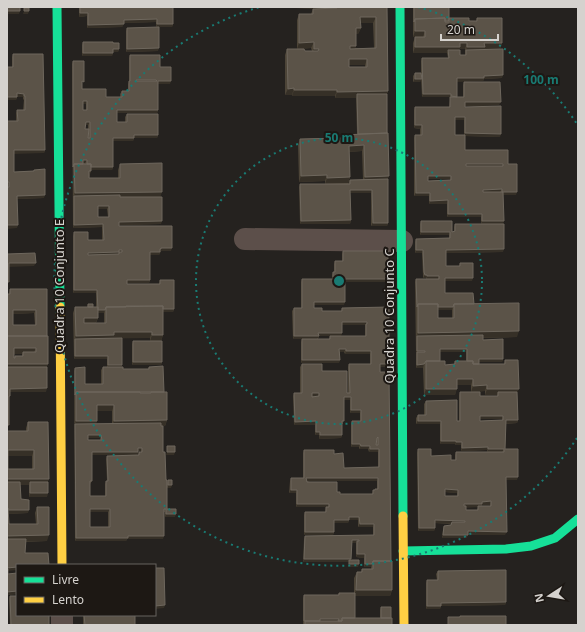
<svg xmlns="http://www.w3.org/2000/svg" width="585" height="632" font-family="'Noto Sans',sans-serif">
<rect width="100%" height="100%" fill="#25221f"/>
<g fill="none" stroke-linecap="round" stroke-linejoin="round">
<path stroke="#5c4f4a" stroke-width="22" d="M245,239L402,241
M62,615V625"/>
<path stroke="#16e098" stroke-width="9" d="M57,7L60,307
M400,7L403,516
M403,551L506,549L531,546L555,538L578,519"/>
<path stroke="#ffcf43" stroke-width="9" d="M60,307L62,565
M403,516L404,625"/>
</g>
<path fill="#4c4437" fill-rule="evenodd" d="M79,7H173V24L172,27H156V22L124,23L122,27L87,28V16L79,17Z
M294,7H387L388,91L387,94L388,223L387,226H371V193H350L351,220L350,224H300L299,187L300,184H325V181L299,182L298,145L300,139L341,138L342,135L357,134L356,98H335V96H292V95H285V55L287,49L305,51H312L311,48L297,49V20L299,14H311L313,9H330L295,8ZM360,23H373L374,48H355L356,46V34H358L361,28ZM349,65H365V67H349ZM362,151L363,180H350L348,184V183L350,177L349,152Z
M413,7H449V20L476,21L477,18L502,43L500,49L484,50L502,78L484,79L483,81H457V97H463V85L464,82L499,105L465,106V107L500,137L465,136V150L508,164L516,195H503V252L446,253V266H459L460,263L472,281H445V293L474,304L517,337L483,338V340L503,359L502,362H479V364H504L505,360L517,392L518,420L517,423L506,424L505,449L517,480H506L505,535H468L466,538H442L443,529L444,526L451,525V524L435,523V528L434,531H418L417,453L418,449L431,456L451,460H455V455L456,452H502H487V450L461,451V445H455V444H440V424H416V418L418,415H424V404L426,401L457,421H459V395L460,392L480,396H497V395H485V391L471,392V385H457L455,395H424L423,368H416V354L415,282L416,279H426V278H423V276L422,253H415V242L416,239L449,238V235H420V224L421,221L452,232L454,231V227L455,224H481V217H447V204H429V196H414V138L415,135H420V129L414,128V110L415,107H449L450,100V97H422L421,79L420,82H413V76L415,73H421V61L422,58H448L447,53H413V43L415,37H423H413ZM459,49H465V55H460ZM455,120H464V135H455ZM428,179H450V180L428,181ZM438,310H452V318H438ZM440,352H466V361H455L454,364L445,365L440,361ZM480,419H502V420L480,421ZM445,492L457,493V496H445ZM482,505H490V506H482ZM466,507H478L477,510H466Z
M127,28L158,51L126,52V31Z
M83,42L113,43L119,49L118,52H113L112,56H82V45Z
M13,54L45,150L44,153H14V172L33,171L34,170L44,198L17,199V228L8,185L16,121V113L17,110H23L24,99L23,100V97H17L16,100L12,67V57Z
M130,55L160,67L170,84H158V110L157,113H117V122H125V117L127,114L158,135L157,138H134L133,141H113V167L112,170H91L89,178H118V170L120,164L161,197V224L119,225V226L171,251H161L159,255H150V280L149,283H127V284H159L160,280L174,309L173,312H163V335L161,341H150V338H122V365L121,367L123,369H148L149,367L164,392L167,420L165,426H163V452L166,480L167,483L168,480L171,488H167V509L175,517H165V512H164L163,539H127L126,541H75L74,371L75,368L85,384H101V370L103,367H107V359H74L73,313L75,307H87L88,304L93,307H96V293H73V236L74,232L88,240H102V227L73,228L72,64L73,61L82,85V89L106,97H120V94L122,91H128V84L129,81V58ZM83,104H86V110H83ZM85,125H88V129H85ZM98,209H107L108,217H98ZM98,313H104V323H96L98,318ZM97,411H112V424H96ZM88,438H100V440H88ZM138,451H141V452H139L138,455L107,456L106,459L107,481H106L105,484V496H90V484L92,481V455H137ZM90,512H108V527H90Z
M343,251L388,279L387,282H345L344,305H314V308L322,311H341L342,308L389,307V364L388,367H380L392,590L390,596H355V618H380V610L381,607L391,618L392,625H304V624H303V598L304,595H338L339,593H354V578L357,572H361L362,569H371V567H364V558L356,557V543H352L351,560L358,567H348L349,562H303L304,539L305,536L373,535V527H358V520H349L348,523H334V532L333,535H304V515L305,512H325L326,507H328H296V493H289L290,481L291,478H303V453L304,450L334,454L344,468L378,467V452H369L368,449H359V447H351V424L352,421H360V413H350V400H344L343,424H342V435L341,438L319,439V435H315V425H294L293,396L294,393H300V367L302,364L322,371L347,393H348V367L349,364H370V354H345L344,352H340L339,363H301V342L302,339H293L292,311L294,308H301V282L302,279H332V275L333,272H334V264L335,261H342V254ZM342,325H365V336H330L329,339H318L319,336H341ZM307,481H377V489H375V490H373L372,494H340L337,492Z
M10,289H47V367L46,392H10L9,399L8,428L9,293ZM34,313L35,325H13V314ZM14,354H22V356H15L14,358Z
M133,341L162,362L161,365H132V344Z
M28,422L48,482L47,497H29V485H20L21,499L28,513L8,514L9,524H36L35,513L37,507L47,541L26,542L8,571V574L17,573V594L7,595V431H26V428ZM8,456H32V469H8Z
M438,571L506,602L505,605L441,606L440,609H426V583L427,580H437L436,574Z
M10,596L49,625H10L9,599Z
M83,615H135V625H83Z"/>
<path fill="#363027" d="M295,7H336V9L295,8Z
M7,11H20L19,14H7Z
M24,11H29L28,14H23Z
M80,13H88L87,16L79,17Z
M360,17H376L373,23H358Z
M157,19L156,22L122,23L124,20Z
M124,24L122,27L87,28L88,25Z
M157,24H173L172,27H156Z
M356,28H361L358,34H354Z
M415,31H425L423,37H413Z
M314,42L311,48L297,49L299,43Z
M460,43H467L465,49H459L458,53L448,50L447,53H413L415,47Z
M484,43H502L500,49H484L482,53L466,50L467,47Z
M350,46H356L354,52H347Z
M159,48L158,51L126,52L127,49Z
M113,49H119L118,52H112Z
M314,49H319L316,55H312Z
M83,53H113L112,56H82Z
M349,59H367L365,65H347Z
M503,75L502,78L484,79L483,81L456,82L457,78L484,76Z
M415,79H422L420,82H413Z
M136,80H156L155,83H135Z
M158,81H171L170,84H157Z
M294,88L292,95H285L288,89Z
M294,90H337L335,96H292Z
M388,91L386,97L357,94L356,98H335L337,92Z
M17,93L24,94L23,97H17L16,100H7V97Z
M423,94H451L450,97H422Z
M83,101H87L86,104H82Z
M465,102H501L499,105L464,106Z
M117,110H158L157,113H116Z
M455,117H465L464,120H454Z
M86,122H90L88,125H84Z
M415,125H422L420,129L414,128Z
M465,133L501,134L500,137L464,136Z
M134,135H158L157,138H133Z
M113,138H134L133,141H111Z
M364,145L362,151L347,152L349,146Z
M14,150H45L44,153L13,154Z
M83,160H87L85,163H82Z
M466,164H503L501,167H464Z
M87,167H113L112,170H86Z
M89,171H91L89,177Z
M327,175L325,181L299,182L301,176Z
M389,176L387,182L363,183L365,177Z
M428,176H451L450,179H427Z
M350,177L348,183L325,184L327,178Z
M502,189L500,192L482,193L483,190Z
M350,190H372L371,193H349Z
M162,192L160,198L74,199V196L75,193Z
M502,192H517L516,195H501Z
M416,193H430L429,196H414Z
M45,195L44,198L16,199L17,196Z
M448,200L447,204H429L430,201Z
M98,206H109L107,209H97Z
M448,214H482L481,217H447Z
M351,220L350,224H300L301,221Z
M162,221L161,224L118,225L119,222Z
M482,221H504L503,224H481Z
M373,223H388L387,226H371Z
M103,224L102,227L73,228L74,225Z
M7,225H18L17,228L7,229Z
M421,232H450L449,235H420Z
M161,248H172L171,251H161L159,255H149L150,252Z
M504,249L503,252L445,253L446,250Z
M122,250L121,253H119L118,255L87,256L88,253Z
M416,250H423L422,253H415Z
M9,263H36L34,266L8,267Z
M425,275H427L426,278H423Z
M427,276H439L438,279L426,280Z
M445,278H473L472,281H444Z
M345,279H388L387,282H344Z
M127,280H150L149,283H126Z
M74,290H97L96,293H73Z
M314,302H345L344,305H313Z
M418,307H453L452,310H418Z
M160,309H174L173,312H159Z
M13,310H36L34,313L12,314Z
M97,310H105L104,313H96Z
M84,318H98L95,324H82Z
M342,322H367L366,325V324L365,325H341Z
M519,331L517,337L417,339V336L418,333Z
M114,332H152L150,338L75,339L76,336Z
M318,333H342L341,336H317Z
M152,335H163L161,341H150Z
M294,336H319L317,339H293Z
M14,348H36L33,354L23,352L22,354H11Z
M339,349H346L344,352H338Z
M440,349H467L466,352H439Z
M346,351H371L370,354H345Z
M417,351H425L424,354L417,352L416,354Z
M75,356H108L107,359H74Z
M479,359H503L502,362H478Z
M302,360H340L339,363H301Z
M133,362H162L161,365H132Z
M7,364H48L46,370H7Z
M380,364H389L388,367H379Z
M424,364L423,368H416L417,365Z
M108,365H122L121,368H107Z
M457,379H473L471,385H455Z
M487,385L485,391L471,392L473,386Z
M47,388L46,392H9L10,389Z
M426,389H457L455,395H424Z
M487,389H519L516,395L498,392L497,395H485Z
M312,393H319L318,396H311Z
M344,397H351L350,400H343Z
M97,405H114L112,411H95Z
M351,410H361L360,413H350Z
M480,416H503L502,419H479Z
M167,420L165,426L112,427L114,421Z
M506,420H518L517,423L504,424Z
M76,421H97L95,427L75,424Z
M316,421L315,425H294L295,422Z
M418,421H441L440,424H416Z
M316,432H320L319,435H315Z
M88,435H101L100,438H87Z
M320,435H342L341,438L319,439Z
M441,441H456L455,444H440Z
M456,442H462L461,445H455Z
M352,444H360L359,447H351Z
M361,446H370L368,449H359Z
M488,447L487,450L461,451L462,448Z
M138,448H142L141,451H137Z
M370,449H379L378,452H369Z
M488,449H504L502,452H487Z
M8,450H34L32,456H7Z
M92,452H138L137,455H90Z
M167,452H175L174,455H166Z
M506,477H518L517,480H505Z
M306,478H378L377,481H305Z
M7,479H49L47,485L30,482L29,485H7Z
M168,485H172L171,488H167Z
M445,489L458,490L457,493L444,492Z
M291,490H297L296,493H289Z
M30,493H48L47,497H29Z
M491,501L490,505H482L481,507L463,508L464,504Z
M297,504H329L328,507H296Z
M90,509H110L108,512H89Z
M7,510H29L28,513L7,514Z
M166,514H176L175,517H165Z
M349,517H359L358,520H348Z
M334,520H349L348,523H333Z
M435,520L465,521L464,524L434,523Z
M360,524H374L373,527H358Z
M419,528H435L434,531H418Z
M468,531L507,532L505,535H466Z
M305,532H334L333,535H304Z
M49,535L47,541L7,542V536Z
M443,535H468L466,538H442Z
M128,536H164L163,539H127L126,541H75L76,538Z
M352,540H359L358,543L357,541L356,543H350Z
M357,554H365L364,558L356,557Z
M304,559H351L350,562L349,560V562H303Z
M349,564H359L358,567H348Z
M365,564H372L371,567H364Z
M17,567V570L7,571V568Z
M356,590H392L390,596H354Z
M17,591V594L7,595V592Z
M506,602L505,605L440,606L441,603Z
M165,605L164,608L155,609V606Z
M427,606H441L440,609H426Z
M320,619H339L337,622H320Z"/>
<path fill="#5b5348" stroke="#6e675d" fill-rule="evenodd" d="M7,7H20V11H7Z
M80,7H173V24H157V19L124,20V24L88,25V13H80Z
M337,7H387L388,91L337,92V90H294V88L288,89L287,49H304L305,51H318L319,49H314V42L299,43V14H313V9L337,8ZM360,17H376V48L350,49V46H356V28H361ZM349,59H367V67H349Z
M414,7H449V20L448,21H445V18L415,19L414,22Z
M24,8H29V11H24Z
M445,18V22H449V18H469V21H477V18H502V43H484L485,47H467V43H460V47H415V37H425V31H415V19Z
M159,27V48L127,49V28Z
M83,42H113V43H119V49H113V53H83Z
M503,49V75L484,76V78H457V97L451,96V94H423L422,58H449L448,50H460V55H466V50Z
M13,54H43L45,150H14V172L34,171V170L45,169V195L17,196L18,225H7V187H9V182H7V121H18L17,110H25V96H24V94L17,93V97H7V67H13Z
M130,55H160V67H171V81H158V110H117V122H127V114H158V135H134V138H113V167H91V164H87V160H83V164H74L73,167V61H84V82L82,81V89H106V97H122V91H129V81H130ZM136,80H156L157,81H136ZM83,101H87V110H83ZM86,122H90V138H88L89,129H85Z
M415,73H421L422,79H415Z
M464,82H500L501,102H465V107L501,106V134L465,133V117H455V135H465V150H508V164H517V192H502V189L483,190V192H503L504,221H482V214H448V200L430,201V193H416L415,135H422V125H415V107H450V97H464ZM466,164H503V166H466ZM428,176H451V180L428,181Z
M357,94H387V133L358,134Z
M388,133L389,176L365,177L364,145L349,146L350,177L327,178V175L301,176L300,139L342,138V135Z
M162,163V192L75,193L74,164H91V171H89V178H120V164Z
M388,179V223H373L372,190H350L351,220L301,221L300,184H350V180Z
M120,195V197H162V221L119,222V226H172V248H161V249H160V252H150V280H127V284H160V280H174V309H163V306H126V307H106L105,310H98L97,290H74V232H88V240H104L103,224L74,225V196ZM98,206H109V217H98ZM119,250H122V252H119V254L88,255V253L119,252Z
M421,221H452V232L455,231V224H504V249L446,250V266H460V263H473V278H445V293H473L474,304H454L453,307H438V304H418L417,307L416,279H439V276H427V275H425L424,272L423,250H416V239L450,238V232H421Z
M343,251H388V279H345V302H314V308H322V311H342V308L389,307V364H380V372H389L391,561H373L372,564H365V554H357V541H359V540H352L351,559H304L305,536L374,535V524H360L359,517H349V520H334V532H305V512H326V507H329V504H297V490H291V478H304V450H334V454L343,453L344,468L379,467V449H370V446H361L360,444H352V421H361V410H351V397H344V421H342V435H320V432H316V421L295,422L294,393H302V364H322V371H347V393H350L349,364H371V351H346V349H339L340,360H302V339H330V336H366V324H367V322H342V333H318L319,336H294V308H302V279H336L335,277H333V272H335V261H343ZM312,393H319V396L312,397ZM378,437V445H376L377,438ZM306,478H378V489H375V490H373V494H340V492H337V482H307Z
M35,253L36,263H9V282H7V254Z
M10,289H47V336H7V294H10ZM13,310H36V325H13Z
M519,303V331L418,333V304H438V318H454V304Z
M88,304H93V307H88Z
M163,306V335H152V332H114V335L76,336L75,307H98V318H84V323H106V307Z
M483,335V340L503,339V359H479V364H473V361H467V349H440V361H426L424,364L417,365V352H425V351H417V336Z
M7,336H48V364H7ZM14,348H36V352H23V356H15V358H14Z
M122,338V365H108V356H75V339Z
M133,341H162V362H133Z
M505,360H518L519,389H487V385L473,386V379H457V389H426V361H445V365L455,364V361H473V364H505Z
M163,366L164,392H76L75,395V368L85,367V384H103V367H123V369H149V367Z
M7,367H47V388L10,389V396H9V425H7Z
M76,392H140V393H151V392H167V420L114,421V405H97V421H76Z
M460,392H480V396H498V392H517L518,420H506L505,449H518V477H506L507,532L468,531V535H443L444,526L451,525L452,522H465V521L435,520V528H419L418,449H431V456L451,455V460H456V452H504V449H488V447L462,448V442H456V441H441V421H418V415H426V401L457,400V421H460ZM480,416H503V420L480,421ZM445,489L458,490V496H445ZM491,501V506H478V510H466V506H464V504H482V502Z
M28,422H48L49,479H7V431H28ZM8,450H34V469H8Z
M161,423V426H163V452H165L166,480H167V509H176V514H166V509H164V536H128V538H76L75,424ZM88,435H101L102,440H88ZM138,448H142V452H139V455L107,456L108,481H106V496H90V481H92V452H138ZM90,509H110V527H90Z
M167,446H175V452H167Z
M168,480H172V485H168Z
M7,482H20L21,499L29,500V510H8V508H7Z
M30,482H48V493H30Z
M37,507H49V535L7,536V508H8L9,524H38Z
M7,539H26L25,553H48L49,565H17V567L7,568Z
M349,560H359V564H349Z
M373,561H392V590H356L357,572H362V569H373Z
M155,568H164L165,605L155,606Z
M7,569H8V574L17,573V591L7,592Z
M506,570V602L441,603V606H427V580H438V571Z
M339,593H355V618H342V621H338L339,619H320V621H304V595H339Z
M10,596H17V615H49V625H11Z
M381,607H391V618H381Z
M84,615H135V625H85Z
M460,616H506V625H448V617H460Z
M342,618H392V625H305V621H342Z"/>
<g fill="none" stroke="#197b73" stroke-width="2" stroke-dasharray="2 4">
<circle cx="339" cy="281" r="143"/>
<path d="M577 438A285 285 0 1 1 260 7M418 7A285 285 0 0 1 577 124"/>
</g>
<g text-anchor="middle" stroke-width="4" stroke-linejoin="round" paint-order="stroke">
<g font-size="13" fill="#d5d2ce" stroke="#1d1814">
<text transform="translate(59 286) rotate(-90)" y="5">Quadra 10 Conjunto E</text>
<text transform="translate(389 316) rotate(-90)" y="5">Quadra 10 Conjunto C</text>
</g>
</g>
<circle cx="339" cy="281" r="6" fill="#197b73" stroke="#1d1814" stroke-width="2"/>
<g font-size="12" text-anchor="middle" font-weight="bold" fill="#197b73" stroke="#1d1814" stroke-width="4" stroke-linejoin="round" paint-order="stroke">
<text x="541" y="84">100 m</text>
<text x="339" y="142">50 m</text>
</g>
<rect width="585" height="632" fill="none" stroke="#d5d2ce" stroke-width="16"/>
<rect x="16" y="564" width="140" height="52" fill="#1d1814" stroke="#67625e"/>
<rect x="24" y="577" width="20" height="6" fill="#16e098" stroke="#67625e"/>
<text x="52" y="584" font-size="12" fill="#d5d2ce">Livre</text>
<rect x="24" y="597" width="20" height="6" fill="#ffcf43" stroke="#67625e"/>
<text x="52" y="604" font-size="12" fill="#d5d2ce">Lento</text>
<g transform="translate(549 596) rotate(258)" stroke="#1d1814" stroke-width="3" paint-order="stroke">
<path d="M0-3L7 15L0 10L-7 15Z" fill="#d5d2ce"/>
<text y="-6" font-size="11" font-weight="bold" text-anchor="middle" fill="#d5d2ce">N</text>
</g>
<path d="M441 34v6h57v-6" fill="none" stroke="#d5d2ce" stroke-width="2"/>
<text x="447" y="34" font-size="12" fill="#d5d2ce" stroke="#1d1814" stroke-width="3" paint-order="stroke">20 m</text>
</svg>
